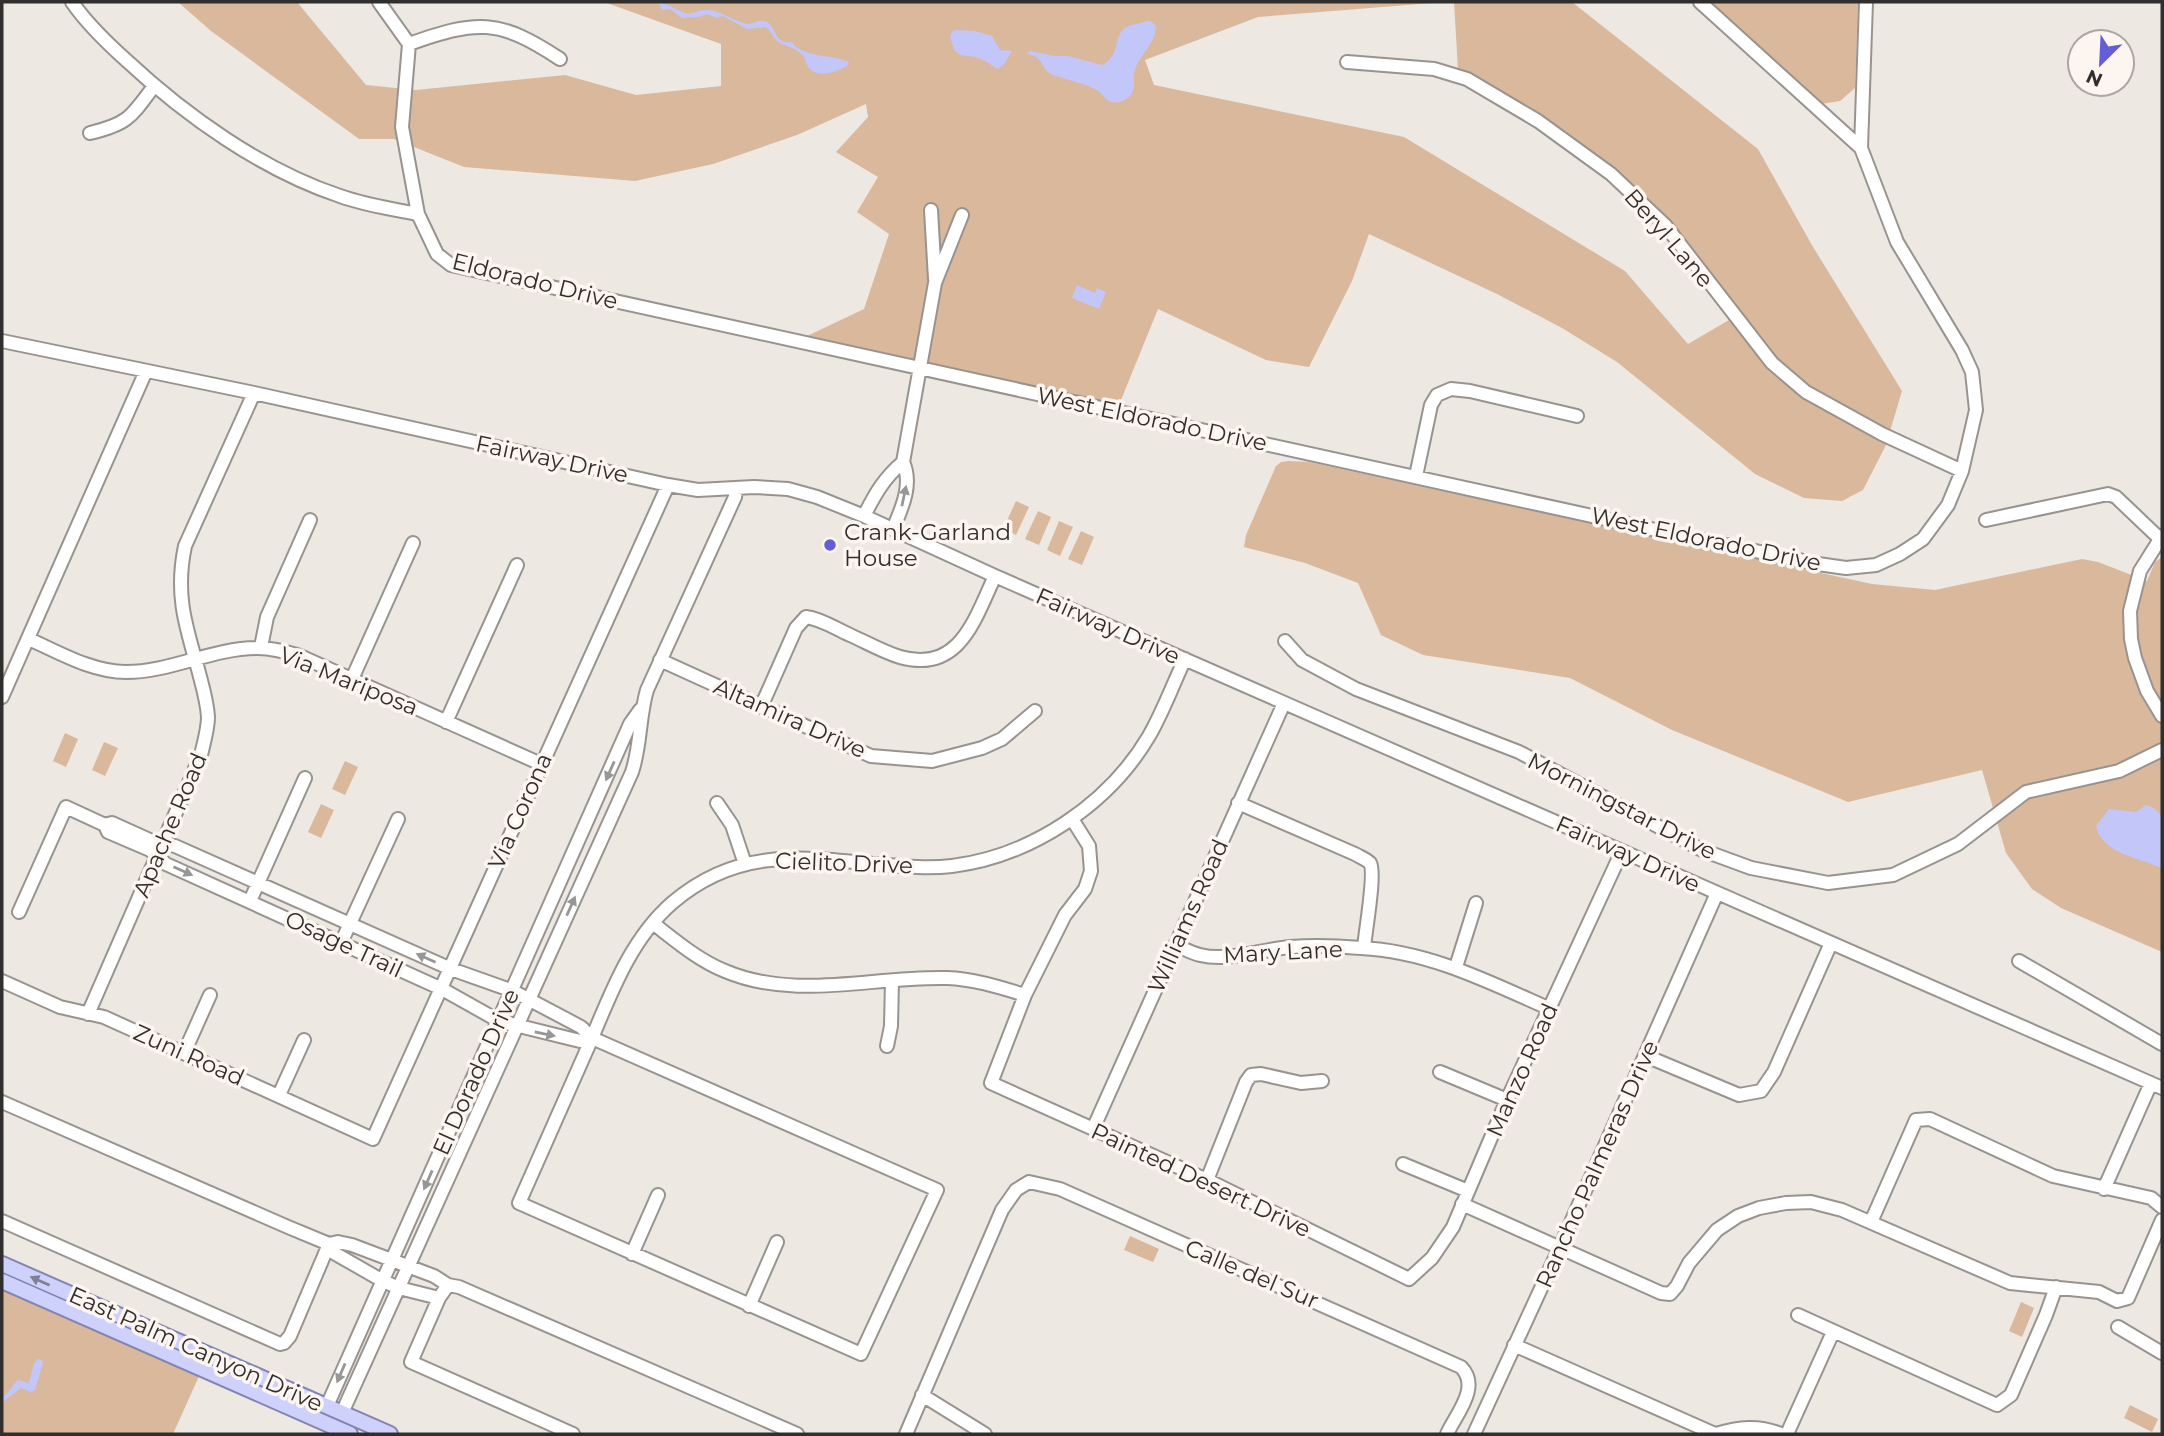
<svg xmlns="http://www.w3.org/2000/svg" width="2164" height="1436" font-family="Montserrat,sans-serif">
<rect width="100%" height="100%" fill="#eee8e3"/>
<path fill="#dab89c" d="M178,2H297L366,85L416,90L565,75L636,95L721,86V44L604,2H1445L1258,17L1145,60L1154,85L1404,137L1625,271L1688,344L1741,313C1720,286 1701,258 1678,232C1620,166 1538,107 1458,70L1454,2H1572L1758,149L1813,247L1902,391L1886,445L1863,490L1842,501L1804,498L1755,474L1617,362L1562,328L1497,294L1369,234L1352,281L1309,367L1266,360L1158,309L1119,405L805,337L864,309L889,234L857,212L878,177L836,152L868,117L866,104L797,135L713,164L635,181L464,167L394,139H359L211,31Z
M1710,2H1858L1855,88L1840,101L1821,104Z
M1289,461L1309,462L1872,584L1935,590L2082,559L2098,562L2147,581L2155,562L2162,557V952L2061,908L2032,889L2006,853L1982,770L1848,802L1672,730L1570,678L1423,655L1381,635L1358,583L1305,563L1244,547L1246,535L1276,466L1281,462Z
M1016,501L1029,507L1016,535L1003,529Z
M1038,511L1051,517L1039,545L1025,539Z
M1059,521L1073,527L1060,556L1047,550Z
M1081,531L1094,537L1082,565L1068,559Z
M65,733L78,739L66,767L53,761Z
M104,742L118,748L105,776L92,770Z
M345,761L358,767L345,795L332,789Z
M321,804L334,810L321,838L308,832Z
M1130,1236L1159,1249L1153,1262L1124,1250Z
M2,1288L200,1374L173,1434H2Z
M2021,1302L2034,1308L2022,1337L2009,1331Z
M2130,1405L2158,1419L2152,1432L2124,1418Z"/>
<path fill="#c2c6f9" d="M655,2C666,2 674,9 685,13C693,15 699,9 707,10C722,10 734,22 748,24C753,24 759,20 764,21C777,23 772,45 792,42C802,58 833,54 849,62L847,66C836,72 817,79 808,67C807,64 805,59 804,57C796,46 783,47 776,40C772,35 771,31 766,27L747,29L723,16L717,18L707,14L699,17L682,18L670,9L662,10L660,5Z
M1147,21H1151L1156,26C1156,43 1140,54 1135,70C1132,79 1137,89 1130,96C1125,102 1117,103 1110,102C1104,98 1103,94 1098,91C1089,84 1062,79 1051,74C1039,67 1045,57 1027,54L1030,51L1055,56H1068L1102,65C1121,56 1112,38 1125,28C1131,24 1140,24 1147,21Z
M954,30L975,31L992,36L1000,50L1012,51L1005,63L998,69C992,66 989,63 983,60C965,51 955,64 950,35Z
M1077,285L1095,293L1097,288L1106,292L1099,309L1072,298Z
M2146,805L2154,808L2162,816V868C2140,858 2102,854 2096,826L2109,809L2136,812Z
M38,1359L42,1360L43,1363L35,1390L31,1392L21,1388L5,1400L2,1405V1397C10,1394 11,1385 18,1380L29,1383L34,1363Z"/>
<g fill="none" stroke-linecap="round" stroke-linejoin="round">
<defs>
<path id="minor" d="M72,2C87,24 106,42 126,60C186,116 262,170 340,196C365,205 392,209 418,214L437,254L451,265L1692,538L1818,564L1846,568L1876,565L1900,554L1923,539L1948,505L1962,471L1976,410L1972,372L1962,350L1897,242L1861,148L1866,2
M379,2L409,44L402,127L418,214
M1700,2L1861,148
M409,44C477,20 498,18 560,59
M1347,62L1434,69L1467,79L1538,121L1611,174L1665,225L1772,363L1806,392L1882,434L1962,471
M90,133C128,124 131,117 154,86
M931,210L935,279
M2,341L254,393L668,485L698,490L754,487L788,489L817,497L864,516L995,576L2162,1088
M1416,476L1431,405L1437,395L1451,389L1470,391L1577,416
M864,516C875,494 884,478 903,462
M1986,520L2108,494L2116,497L2159,538
M893,529C902,508 913,484 903,462L935,283L962,215
M2162,536L2140,571L2130,611L2131,639L2135,658L2147,691L2162,716
M29,639C58,652 92,672 126,672C171,672 212,648 258,648C273,648 287,652 300,656L541,764
M1285,641L1302,660L1356,689L1519,752L1702,850L1751,868L1828,883L1893,875L1958,844L2026,792L2119,771L2162,750
M261,647L267,617L310,520
M660,660L871,756L932,761L982,748L1002,739L1035,711
M352,679L413,543
M2,697L146,371
M761,707L796,628L806,617C822,619 836,629 850,635C866,642 883,652 900,657C960,674 975,618 995,576
M446,722L517,565
M717,803L732,825L745,864
M1238,803L1355,854C1360,857 1366,859 1370,863C1376,873 1365,933 1364,948
M1072,819L1089,846L1091,871L1085,889L1065,915L1025,995L991,1083L1207,1180L1409,1279L1432,1258L1453,1227L1507,1100L1622,851
M105,825L108,832L150,850L166,864L442,989L499,1021L580,1041L592,1038
M250,901L305,778
M19,912L66,807L105,825L112,823L154,842L175,846L451,969L513,991L581,1027L592,1038L937,1190L861,1354L519,1203L592,1038C612,990 632,938 672,903C735,849 797,856 873,864C899,866 926,869 952,866C1032,856 1109,804 1149,736C1163,712 1173,684 1185,659
M654,924C676,941 698,960 725,971C796,1001 872,976 947,978C974,979 999,987 1025,995
M341,943L398,819
M1175,945C1183,948 1191,953 1200,955C1229,962 1262,949 1291,947C1314,945 1338,946 1361,948C1428,951 1489,982 1550,1009
M2019,961L2162,1044
M1456,967L1476,903
M2,981L60,1007L104,1017L373,1139L668,485
M88,1014L201,755C204,742 208,729 208,717C207,700 202,685 198,669C185,624 175,593 185,546L254,393
M887,1046L891,1026L892,981
M184,1053L210,995
M1646,1056L1739,1095L1761,1091L1774,1072L1831,943
M1440,1072L1507,1100
M279,1095L304,1040
M2,1102L288,1227L329,1244L334,1253L383,1281L399,1288L439,1298
M1093,1129L1284,703
M1403,1164L1468,1191
M1207,1180L1246,1082L1251,1075L1261,1074L1301,1083L1322,1081
M2104,1189L2151,1083
M1462,1204L1661,1293L1670,1294L1677,1286L1689,1263L1717,1230L1738,1216L1759,1208L1786,1203L1811,1202L1842,1210L2010,1283L2099,1292L2117,1301L2128,1298L2162,1220
M2,1221L280,1344L284,1343L290,1336L329,1244
M1871,1222L1916,1120L1930,1119L2053,1176L2151,1198L2162,1207
M329,1244L338,1242L352,1245L434,1276L448,1285
M632,1254L658,1195
M749,1306L777,1242
M1798,1315L1997,1405L2011,1395L2046,1315L2056,1287
M2118,1327L2162,1353
M1514,1345L1715,1434
M922,1395L985,1434
M327,1406L630,724L640,710
M342,1413L632,772C641,745 639,717 647,690L735,497L736,488
M573,1434L411,1362L439,1298L448,1285L459,1287L797,1434
M906,1434L1002,1210L1016,1190L1029,1182L1060,1189L1461,1367C1481,1387 1456,1414 1447,1434
M1474,1434L1560,1247L1717,893
M1716,1434C1739,1427 1758,1425 1781,1434
M1787,1434L1833,1332"/>
<path id="major" d="M2,1264L390,1434
M2,1281L350,1434"/>
</defs>
<use href="#minor" stroke="#99938f" stroke-width="16"/>
<use href="#major" stroke="#8284b2" stroke-width="18"/>
<use href="#minor" stroke="#fff" stroke-width="12"/>
<use href="#major" stroke="#ced1fc" stroke-width="14"/>
</g>
<defs><path id="oneway-solid" d="M-6-.8H1V-3.2L6.5 0L1 3.2V.8H-6Z" transform="scale(1.75)"/></defs>
<g fill="#989796">
<use href="#oneway-solid" transform="translate(904 496) rotate(-78)"/>
<use href="#oneway-solid" transform="translate(610 771) rotate(114)"/>
<use href="#oneway-solid" transform="translate(183 871) rotate(24)"/>
<use href="#oneway-solid" transform="translate(571 906) rotate(-66)"/>
<use href="#oneway-solid" transform="translate(426 958) rotate(-156)"/>
<use href="#oneway-solid" transform="translate(545 1034) rotate(12)"/>
<use href="#oneway-solid" transform="translate(428 1180) rotate(114)"/>
<use href="#oneway-solid" transform="translate(341 1373) rotate(113)"/>
</g>
<use fill="#808094" href="#oneway-solid" transform="translate(40 1281) rotate(-156)"/>
<circle fill="#635ed7" stroke="#fcf5f0" stroke-width="2.5" cx="830" cy="545" r="7"/>
<g text-anchor="middle" stroke-width="7" stroke-linejoin="round" paint-order="stroke">
<g font-size="23" fill="#312f2d" stroke="#fcf5f0">
<text transform="translate(1669 238) rotate(49)" y="8">Beryl Lane</text>
<text transform="translate(535 281) rotate(14)" y="8">Eldorado Drive</text>
<text transform="translate(1152 419) rotate(12)" y="8">West Eldorado Drive</text>
<text transform="translate(552 459) rotate(12)" y="8">Fairway Drive</text>
<text transform="translate(1706 539) rotate(12)" y="8">West Eldorado Drive</text>
<text transform="translate(1108 626) rotate(24)" y="8">Fairway Drive</text>
<text transform="translate(349 681) rotate(22)" y="8">Via Mariposa</text>
<text transform="translate(790 718) rotate(24)" y="8">Altamira Drive</text>
<text transform="translate(1622 806) rotate(27)" y="8">Morningstar Drive</text>
<text transform="translate(520 811) rotate(-66)" y="8">Via Corona</text>
<text transform="translate(170 825) rotate(-67)" y="8">Apache Road</text>
<text transform="translate(1628 854) rotate(24)" y="8">Fairway Drive</text>
<text transform="translate(844 863) rotate(2)" y="8">Cielito Drive</text>
<text transform="translate(1188 916) rotate(-66)" y="8">Williams Road</text>
<text transform="translate(344 944) rotate(25)" y="8">Osage Trail</text>
<text transform="translate(1283 952) rotate(-3)" y="8">Mary Lane</text>
<text transform="translate(189 1055) rotate(24)" y="8">Zuni Road</text>
<text transform="translate(1522 1070) rotate(-66)" y="8">Manzo Road</text>
<text transform="translate(476 1072) rotate(-66)" y="8">El Dorado Drive</text>
<text transform="translate(1597 1164) rotate(-66)" y="8">Rancho Palmeras Drive</text>
<text transform="translate(1201 1180) rotate(25)" y="8">Painted Desert Drive</text>
<text transform="translate(1252 1274) rotate(23)" y="8">Calle del Sur</text>
<text transform="translate(196 1349) rotate(24)" y="8">East Palm Canyon Drive</text>
</g>
<g font-size="23" fill="#312f2d" stroke="#fcf5f0" text-anchor="start">
<text x="844" y="540">Crank-Garland<tspan x="844" dy="26">House</tspan></text>
</g>
</g>
<rect width="2164" height="1436" fill="none" stroke="#312f2d" stroke-width="7"/>
<g transform="translate(2101 63) rotate(204)"><circle r="33" fill="#fcf5f0" stroke="#aba6a2" stroke-width="2"/>
<path d="M0-5L12 26L0 18L-12 26Z" fill="#635ed7"/>
<text y="-10" font-size="19" font-weight="bold" text-anchor="middle" fill="#312f2d">N</text>
</g>
</svg>
